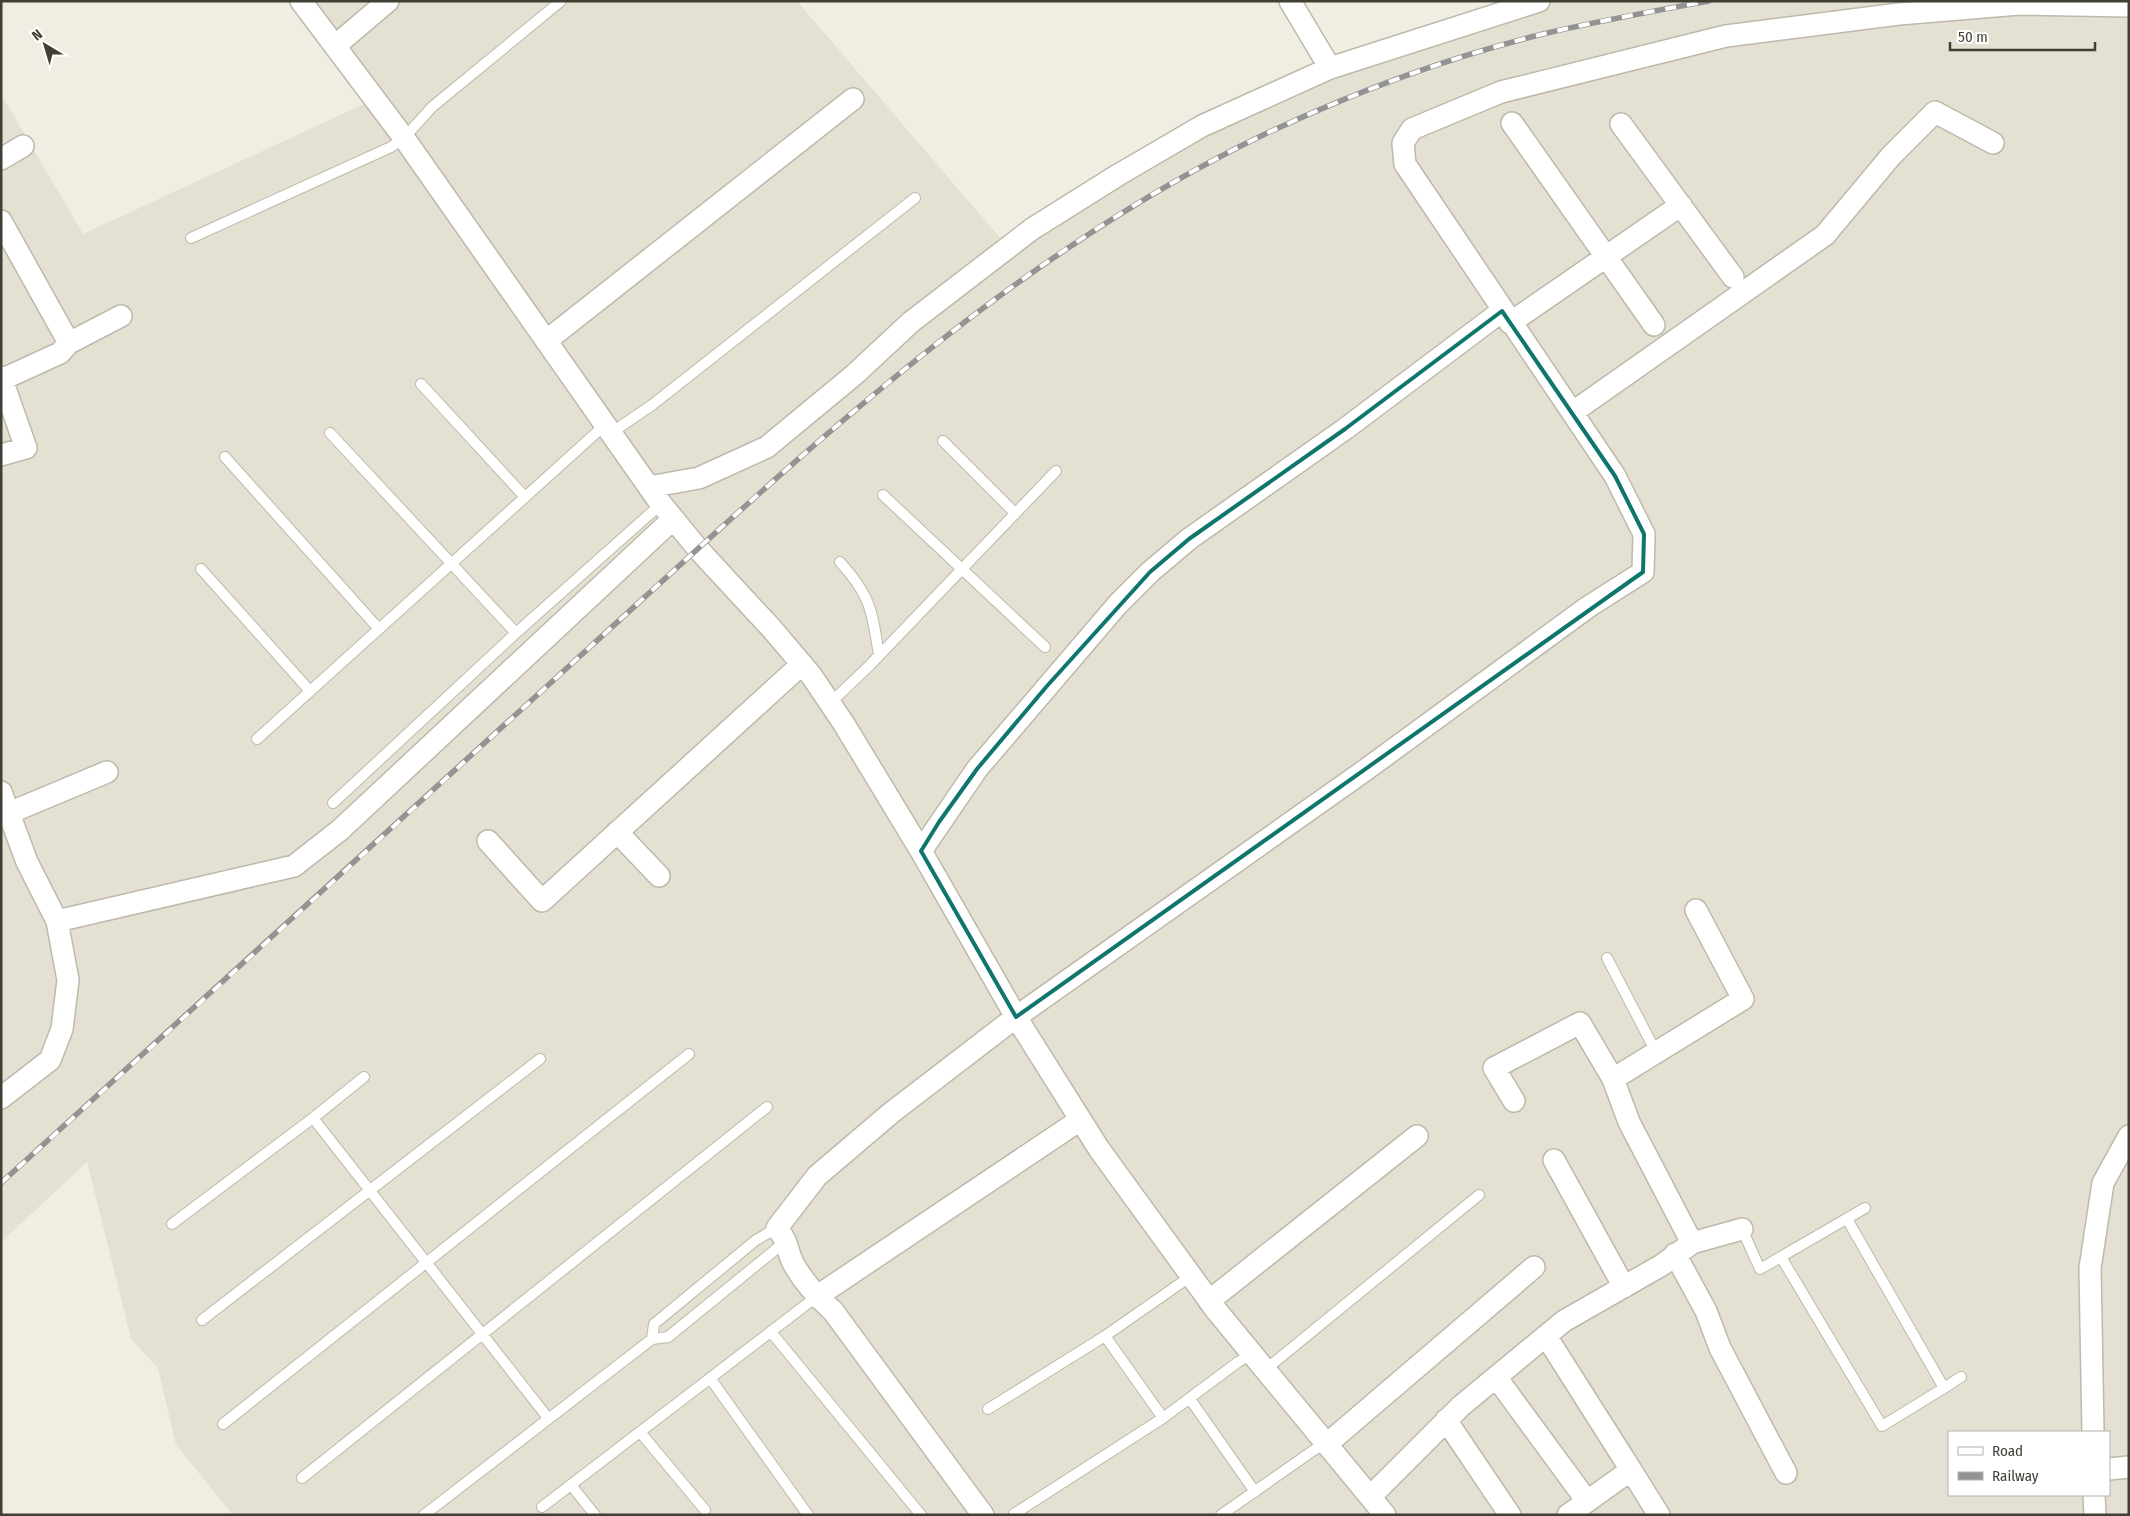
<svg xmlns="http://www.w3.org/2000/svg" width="2130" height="1516" font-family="'Fira Sans Condensed',sans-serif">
<rect width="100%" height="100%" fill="#f0eee3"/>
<path fill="#e4e0d2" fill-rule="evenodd" d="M288,1H797L1001,239L1266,88L1526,1H2129V1515H233L176,1445L158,1368L131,1339L87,1162L1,1242V94L83,234L364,104ZM1949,1432H2109V1495H1949Z"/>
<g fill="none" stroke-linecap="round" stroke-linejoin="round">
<defs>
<path id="lane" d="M191,238L391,147L404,138L432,107L561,1
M421,384L525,497
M330,433L516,633L333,803
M611,433L652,405L915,198
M943,441L1015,513
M225,457L379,629
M883,495L1045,647
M840,562C871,596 872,611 879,655
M201,569L310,691
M516,633L661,504
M830,703L870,665L1056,471
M257,739L606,424
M1607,958L1656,1052
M313,1118L364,1077
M172,1224L313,1118L548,1418
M1742,1229L1760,1269L1865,1208
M1781,1257L1882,1426L1944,1388L1847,1219
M202,1320L540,1059
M771,1332L921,1515
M1105,1336L1191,1276
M652,1339L654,1324L756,1240L777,1228
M1265,1370L1479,1195
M710,1378L808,1515
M1944,1388L1961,1377
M1190,1399L1255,1492
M988,1409L1105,1336L1163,1418
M223,1424L689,1054
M640,1432L705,1510
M302,1478L767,1107
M571,1485L595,1515
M542,1507L816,1297
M1014,1514L1163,1418L1238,1362L1252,1354
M424,1515L652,1339L668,1337L786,1241
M1221,1515L1314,1450L1327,1444"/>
<path id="street" d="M301,1L404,138L658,500L698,549L772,629L811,675L844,724L921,851L1016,1017L1099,1149L1216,1310L1385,1515
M1290,1L1330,68
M335,46L388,1
M1512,123L1654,325
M1621,124L1733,277
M1,159L23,146
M1,221L69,343L60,353L1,380
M1510,323L1681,205
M546,341L853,99
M69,343L121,316
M1,377L26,448L1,455
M1573,412L1825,235L1891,156L1935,112L1993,143
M649,487L699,478L767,447L854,375L911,322L1032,229L1118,175L1202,126L1330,68L1539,1
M1,792L27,862L57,921L68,980L62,1029L50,1060L1,1098
M9,813L107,772
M617,832L659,876
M488,841L542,901L802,664
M921,851L977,769L1118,604L1150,572L1189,539L1345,429L1502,311
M57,921L294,866L340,830L673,519
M1514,1101L1494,1068L1580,1023L1613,1079
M1554,1160L1624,1287
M1692,1243L1742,1229
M1675,1254L1706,1311L1720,1348L1786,1473
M816,1297L1080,1120
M1209,1301L1417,1136
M1546,1336L1631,1470L1568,1515
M1496,1377L1587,1501
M1446,1420L1510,1515
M2093,1432L2090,1268L2103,1183L2129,1136
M1327,1444L1534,1267
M2109,1469L2129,1467
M1631,1470L1659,1515
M2094,1495L2095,1515
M1370,1497L1461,1406L1564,1321L1662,1265L1692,1243L1629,1122L1613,1079L1743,999L1696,910
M983,1515L833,1311C817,1297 803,1281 793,1263C786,1248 789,1243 777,1228L817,1176L891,1113L1016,1017L1364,771L1588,607L1643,572L1644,534L1615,476L1405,164L1403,143L1412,129L1501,92L1726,36L1899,14L2019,4L2129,6"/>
</defs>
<use href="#lane" stroke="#beb9aa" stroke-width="12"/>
<use href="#street" stroke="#beb9aa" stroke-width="24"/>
<use href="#lane" stroke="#fff" stroke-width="10"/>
<use href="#street" stroke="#fff" stroke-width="21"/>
<defs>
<path id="rail" d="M1,1183C198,1005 394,826 590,647C799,457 1006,259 1263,135C1350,94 1449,57 1543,34C1598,21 1654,11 1709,1"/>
</defs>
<use href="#rail" stroke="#939393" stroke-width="5.5"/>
<use href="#rail" stroke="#fff" stroke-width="4" stroke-dasharray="11" stroke-linecap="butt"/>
</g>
<path fill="none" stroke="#0f766e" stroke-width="4" stroke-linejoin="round" d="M1502,311L1615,476L1644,534L1643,572L1016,1017L921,851L939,822L977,769L1047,686L1150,572L1189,539L1345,429Z"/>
<rect width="2130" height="1516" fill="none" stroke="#413e34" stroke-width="5"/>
<rect x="1948" y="1431" width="162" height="65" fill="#ffffff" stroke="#b3b2ae"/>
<rect x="1958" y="1447" width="25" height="8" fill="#ffffff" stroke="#b3b2ae"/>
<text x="1992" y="1456" font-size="15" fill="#413e34">Road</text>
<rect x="1958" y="1472" width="25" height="8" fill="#939393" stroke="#b3b2ae"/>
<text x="1992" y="1481" font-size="15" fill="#413e34">Railway</text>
<g transform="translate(45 45) rotate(322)" stroke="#ffffff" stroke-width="4" paint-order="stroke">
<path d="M0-4L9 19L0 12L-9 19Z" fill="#413e34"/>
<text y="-8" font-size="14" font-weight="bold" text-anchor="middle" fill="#413e34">N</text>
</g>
<path d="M1950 42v8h145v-8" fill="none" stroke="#413e34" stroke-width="2.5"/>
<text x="1958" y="42" font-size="15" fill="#413e34" stroke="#ffffff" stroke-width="4" paint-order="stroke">50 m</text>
</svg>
